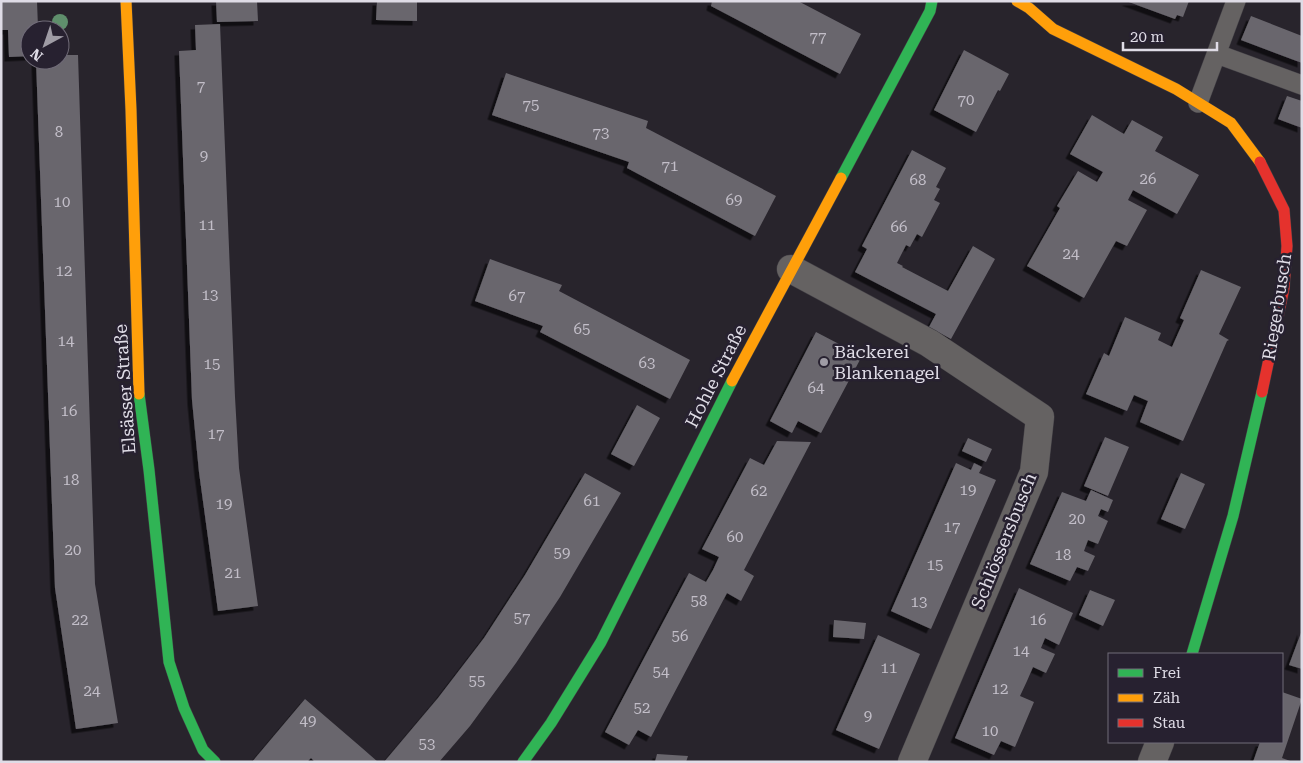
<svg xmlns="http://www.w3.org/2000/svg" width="1303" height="763" font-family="'Roboto Serif',serif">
<defs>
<filter id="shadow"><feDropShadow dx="-4.5" dy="4.5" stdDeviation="0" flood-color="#0009"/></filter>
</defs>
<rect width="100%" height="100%" fill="#28242c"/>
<path fill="#69666d" filter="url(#shadow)" d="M1,1H37L38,28L37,30H30V56L9,57L8,30H1Z
M216,1H257L258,21L217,22Z
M377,1H417V21L376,20Z
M712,1H798L861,34L840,74L711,6Z
M1126,1H1189L1183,17L1177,15L1175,19Z
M1251,16L1302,36V63L1241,40Z
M220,24L235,397L239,468L258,606L218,611L199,472L192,400L179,51L196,50L195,25Z
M964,50L1009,74L1000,91L998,90L976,132L934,110Z
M60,55H78L95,584L118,723L76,729L55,588L36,60H60Z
M506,73L648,121L646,128L776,196L755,236L627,168L629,162L492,115Z
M1287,96L1302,101V128L1278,119Z
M1092,115L1124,134L1132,120L1163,137L1155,151L1199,175L1177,214L1133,190L1128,200L1147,210L1127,246L1116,241L1084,298L1027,266L1060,208L1057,206L1078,171L1097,182L1103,172L1070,154Z
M912,150L946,168L936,187L940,189L934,200L940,203L922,237L917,234L910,247L906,245L897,263L903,266L902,267L948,291L973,246L995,259L951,339L929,327L936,314L855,272L867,249L862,246Z
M490,259L562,285L559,291L690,360L670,399L540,332L543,326L475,301Z
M1201,270L1241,287L1219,334L1229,340L1227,341L1183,441L1140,422L1148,401L1134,395L1127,411L1086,394L1104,353L1109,356L1125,317L1161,333L1158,340L1172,347L1184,320L1180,318Z
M816,332L862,356L821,433L798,421L792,433L770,421Z
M637,405L660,418L634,466L611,454Z
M1105,437L1129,447L1108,496L1084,486Z
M968,438L992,449L986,462L962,451Z
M777,441L811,442L744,570L754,576L741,601L727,593L651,737L638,730L629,745L605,732L689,573L706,582L713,570L719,557L702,549L750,458L764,465Z
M956,463L971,470L974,463L982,467L979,473L996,480L931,629L891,611Z
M585,473L621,493L560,597L516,663L470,726L439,762H384L438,698L484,638L525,575Z
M1181,473L1205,484L1185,529L1161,519Z
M1091,490L1113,500L1108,512L1101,509L1098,516L1108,521L1098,544L1088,540L1084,551L1095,556L1088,571L1077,567L1070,581L1030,564L1062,492L1086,501Z
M1019,588L1073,613L1059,645L1045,638L1041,648L1055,654L1046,673L1033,667L1027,681L1020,696L1034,702L1015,747L1001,741L994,755L955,738Z
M1090,590L1115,600L1103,626L1079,615Z
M834,620L866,623L864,639L833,637Z
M1302,630V669L1289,665Z
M878,635L920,654L879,749L836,730Z
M1282,692L1302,699L1282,758L1293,762H1253L1260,742H1282Z
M305,699L362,748L378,762H315L311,758L307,762H252Z
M657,754L688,756L686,762H655Z"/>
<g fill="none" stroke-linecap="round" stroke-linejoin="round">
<defs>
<path id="lane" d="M1217,54L1302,85
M1198,103L1236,1"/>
<path id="street" d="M791,269L929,343L1040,417L1034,472L912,762
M1152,762L1160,742"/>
<path id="fast" d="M841,178L930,11L932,1
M139,394L149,470L169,662L184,708L203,750L215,762
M1192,654L1233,516L1262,392
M523,762L551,723L601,642L732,381"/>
<path id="slow" d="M126,1L131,110L139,394
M1017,1L1029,8L1053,29L1176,89L1231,123L1260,162
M732,381L841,178"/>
<path id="jam" d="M1260,162L1284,210L1287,246L1284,288L1262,392"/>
</defs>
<use href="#lane" stroke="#423f45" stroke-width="20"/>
<use href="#street" stroke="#423f45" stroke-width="29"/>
<use href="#fast" stroke="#423f45" stroke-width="12"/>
<use href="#slow" stroke="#423f45" stroke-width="12"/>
<use href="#jam" stroke="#423f45" stroke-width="12"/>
<use href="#lane" stroke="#656262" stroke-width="19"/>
<use href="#street" stroke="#656262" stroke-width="28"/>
<use href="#fast" stroke="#30b455" stroke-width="11"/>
<use href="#slow" stroke="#ff9f0a" stroke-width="11"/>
<use href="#jam" stroke="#e5322d" stroke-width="11"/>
</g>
<circle fill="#5f8f6c" cx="60" cy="22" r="8"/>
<circle fill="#9f9ca5" stroke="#272130" stroke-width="2" cx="824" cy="362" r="5"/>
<g text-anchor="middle" stroke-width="5" stroke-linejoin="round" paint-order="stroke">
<g font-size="15" fill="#c2bec8">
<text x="818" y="42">77</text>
<text x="201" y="91">7</text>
<text x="966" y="105">70</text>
<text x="531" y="110">75</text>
<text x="59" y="137">8</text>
<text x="601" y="138">73</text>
<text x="204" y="161">9</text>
<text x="670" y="171">71</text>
<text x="1148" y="184">26</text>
<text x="918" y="185">68</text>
<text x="734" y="205">69</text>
<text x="62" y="207">10</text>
<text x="207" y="230">11</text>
<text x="899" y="232">66</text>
<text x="1071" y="259">24</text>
<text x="64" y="276">12</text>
<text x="210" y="300">13</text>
<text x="517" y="301">67</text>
<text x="582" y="334">65</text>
<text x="66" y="346">14</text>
<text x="647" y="368">63</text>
<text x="212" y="369">15</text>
<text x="816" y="393">64</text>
<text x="69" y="416">16</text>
<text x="216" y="439">17</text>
<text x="71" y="485">18</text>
<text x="968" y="495">19</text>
<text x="759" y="496">62</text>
<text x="592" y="506">61</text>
<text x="224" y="509">19</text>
<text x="1077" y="524">20</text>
<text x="952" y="532">17</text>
<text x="735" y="542">60</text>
<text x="73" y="555">20</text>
<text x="562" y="558">59</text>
<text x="1063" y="560">18</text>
<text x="935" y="570">15</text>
<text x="233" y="578">21</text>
<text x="699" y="606">58</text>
<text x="919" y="607">13</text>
<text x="522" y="623">57</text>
<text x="80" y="625">22</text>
<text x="1038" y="625">16</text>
<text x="680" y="641">56</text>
<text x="1021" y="656">14</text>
<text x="889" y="673">11</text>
<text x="661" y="677">54</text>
<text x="477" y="686">55</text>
<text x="1000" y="694">12</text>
<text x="92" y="696">24</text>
<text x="642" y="713">52</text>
<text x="868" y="721">9</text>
<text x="308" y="726">49</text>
<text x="990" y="736">10</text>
<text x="427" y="749">53</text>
</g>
<g font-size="18" fill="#dfdce6" stroke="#272130">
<text transform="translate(1277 307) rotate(-81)" y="6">Riegerbusch</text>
<text transform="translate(716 376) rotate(-63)" y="6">Hohle Straße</text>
<text transform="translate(125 389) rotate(-94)" y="6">Elsässer Straße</text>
<text transform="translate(1004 541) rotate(-68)" y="6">Schlössersbusch</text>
</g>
<g font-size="18" fill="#dfdce6" stroke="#272130" text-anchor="start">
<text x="834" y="358">Bäckerei<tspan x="834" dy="21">Blankenagel</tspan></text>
</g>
</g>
<rect width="1303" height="763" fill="none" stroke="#dfdce6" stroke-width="5"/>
<rect x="1108" y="653" width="175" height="90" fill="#272130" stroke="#716c79"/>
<rect x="1118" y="669" width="25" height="8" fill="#30b455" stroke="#716c79"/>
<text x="1153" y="678" font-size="15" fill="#dfdce6">Frei</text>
<rect x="1118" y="694" width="25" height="8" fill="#ff9f0a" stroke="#716c79"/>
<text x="1153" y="703" font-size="15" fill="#dfdce6">Zäh</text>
<rect x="1118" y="719" width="25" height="8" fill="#e5322d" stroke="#716c79"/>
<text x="1153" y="728" font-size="15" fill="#dfdce6">Stau</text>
<g transform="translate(45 45) rotate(220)"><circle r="24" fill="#272130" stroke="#716c79"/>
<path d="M0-4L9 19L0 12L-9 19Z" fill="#9f9ca5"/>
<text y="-8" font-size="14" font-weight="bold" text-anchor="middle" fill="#dfdce6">N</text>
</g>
<path d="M1123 42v8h94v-8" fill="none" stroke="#dfdce6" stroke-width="2.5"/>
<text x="1130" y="42" font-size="15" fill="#dfdce6" stroke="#272130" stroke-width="4" paint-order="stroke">20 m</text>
</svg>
